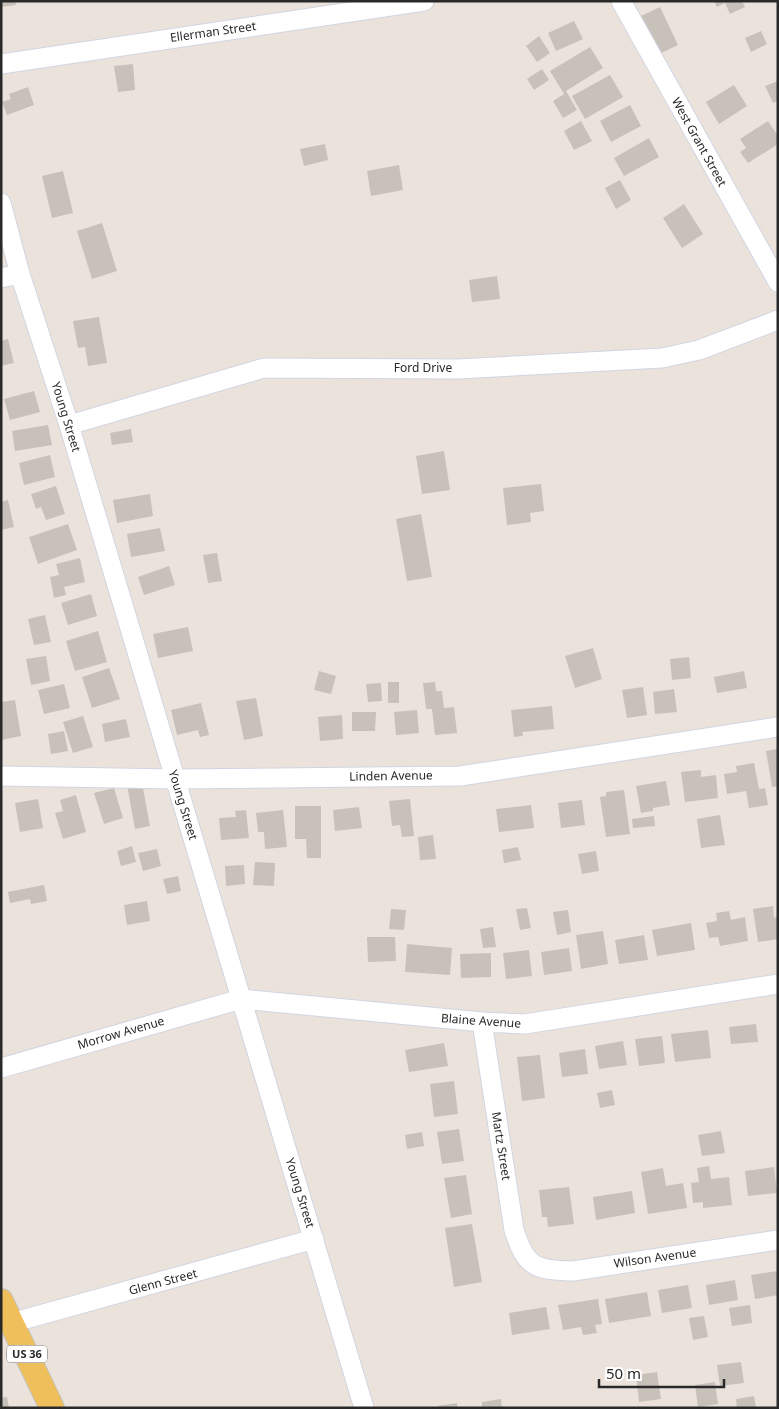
<svg xmlns="http://www.w3.org/2000/svg" width="779" height="1409" font-family="'Noto Sans',sans-serif">
<rect width="100%" height="100%" fill="#ebe3db"/>
<path fill="#c7c1ba" d="M1,1H15L16,5L1,7Z
M714,1H742L745,7L730,14L725,3L717,7Z
M660,7L678,45L657,55L639,17Z
M574,21L583,39L556,51L548,33Z
M761,31L767,44L751,52L745,38Z
M539,36L550,53L537,62L526,46Z
M590,47L603,68L566,91L577,110L563,118L553,101L564,94L550,71Z
M133,64L135,90L118,92L114,66Z
M542,69L549,80L534,90L527,79Z
M610,75L623,97L585,119L572,96Z
M778,81V101L773,103L765,86Z
M734,85L747,106L719,124L706,102Z
M28,87L34,105L7,115L2,102L11,99L9,94Z
M630,105L641,126L611,142L600,121Z
M581,121L592,141L574,150L564,131Z
M768,121L778,136V144L748,163L740,152L746,148L740,139Z
M649,138L659,157L624,176L614,158Z
M325,144L328,160L304,166L300,149Z
M399,165L403,190L371,196L367,171Z
M63,171L73,213L52,218L42,176Z
M620,180L631,200L616,209L605,188Z
M684,204L703,234L682,248L663,218Z
M102,223L117,271L92,279L77,231Z
M497,276L500,299L472,302L469,280Z
M99,317L107,363L88,366L85,347L78,348L73,321Z
M8,339L14,363L1,366V341Z
M34,391L40,412L10,420L4,399Z
M48,425L52,445L15,451L12,431Z
M131,429L133,442L112,445L110,433Z
M444,451L450,490L422,494L416,456Z
M50,455L55,477L24,485L19,463Z
M541,484L544,511L530,513L531,522L507,525L503,488Z
M56,486L65,514L46,520L41,507L36,509L31,494Z
M150,494L153,516L117,523L113,500Z
M8,500L14,527L1,530V502Z
M421,514L432,577L407,581L396,519Z
M68,524L77,550L38,564L29,537Z
M160,528L165,551L131,557L127,534Z
M217,553L222,581L208,583L203,555Z
M80,558L85,582L64,587L66,595L54,598L50,577L59,575L56,564Z
M169,566L175,585L144,595L138,577Z
M91,594L97,616L68,625L61,603Z
M45,615L51,642L34,645L28,619Z
M188,627L193,651L158,658L153,634Z
M98,631L107,662L75,671L66,641Z
M593,648L602,679L575,688L565,656Z
M46,656L50,681L31,685L26,659Z
M689,657L691,678L672,680L670,659Z
M109,668L120,699L92,708L82,677Z
M319,671L336,676L331,694L314,690Z
M744,671L747,688L717,693L714,677Z
M388,682H399V703H388Z
M435,682L436,691H442L444,708L454,707L457,733L435,735L432,709H426L423,683Z
M381,683L382,701L368,702L366,684Z
M64,684L70,708L44,714L38,690Z
M643,687L647,715L627,718L622,690Z
M674,689L677,712L655,714L653,692Z
M256,698L263,736L244,740L236,701Z
M15,700L21,736L1,740V702Z
M201,703L209,735L200,737L198,730L177,735L171,710Z
M552,706L554,729L522,732L523,736L514,737L511,710Z
M417,710L419,733L396,735L394,712Z
M352,712H376L375,731H352Z
M342,715L343,739L320,741L318,717Z
M83,716L93,747L73,753L63,722Z
M126,719L130,737L105,742L102,724Z
M64,731L68,751L51,754L48,734Z
M778,749V786L772,787L766,751Z
M754,763L759,789L765,788L768,805L749,808L746,791L727,794L724,774L737,772L736,766Z
M701,770V777L716,775L718,798L685,802L681,772Z
M666,781L670,805L653,808V811L641,813L636,786Z
M142,783L150,826L135,829L127,785Z
M114,788L123,818L104,824L94,793Z
M624,790L630,834L606,837L600,797L606,796V792Z
M76,795L86,832L63,839L55,813L63,811L60,800Z
M38,799L43,828L20,832L15,803Z
M410,799L414,836L402,837L400,825L392,826L389,801Z
M582,800L585,825L561,828L558,803Z
M531,805L534,828L499,832L496,809Z
M295,806H321V858H307L306,839H295Z
M359,807L362,828L335,831L333,810Z
M246,810L249,838L221,840L219,818L236,817L235,811Z
M283,810L287,847L265,849L264,832H258L256,813Z
M720,815L725,845L701,848L697,819Z
M654,816L655,826L633,828L632,819Z
M433,835L436,859L420,860L418,837Z
M132,846L136,862L121,866L117,851Z
M518,847L521,860L504,863L502,850Z
M157,849L161,866L143,871L138,853Z
M596,851L599,871L582,874L578,854Z
M255,862L275,863L274,886L253,885Z
M244,865L245,884L226,886L225,866Z
M178,876L181,891L167,894L163,879Z
M44,885L47,901L31,904L30,899L10,903L8,892Z
M147,901L150,921L127,925L124,905Z
M773,906L774,918L778,917V939L758,942L753,909Z
M527,908L531,928L520,930L516,909Z
M391,909L406,910L404,930L389,929Z
M568,910L571,932L557,935L553,912Z
M729,911L731,920L745,917L748,941L720,946L718,937L709,938L706,923L717,921L716,913Z
M691,923L695,950L657,956L652,930Z
M493,927L496,947L483,948L480,929Z
M603,931L608,964L581,969L576,935Z
M644,935L648,960L619,964L615,940Z
M367,937H395L396,961L368,962Z
M407,944L452,948L450,975L405,972Z
M569,948L572,971L544,975L541,952Z
M529,950L532,976L506,979L503,953Z
M491,953V977L461,978L460,954Z
M756,1024L758,1042L731,1044L729,1027Z
M708,1030L711,1058L675,1062L671,1034Z
M662,1036L665,1063L639,1066L635,1039Z
M623,1041L627,1065L599,1069L595,1046Z
M444,1043L448,1066L409,1072L405,1050Z
M585,1049L588,1074L562,1077L559,1053Z
M540,1055L545,1098L522,1101L517,1057Z
M454,1081L458,1114L434,1117L430,1084Z
M612,1090L615,1105L600,1108L597,1093Z
M459,1129L464,1161L442,1164L437,1132Z
M721,1131L725,1153L702,1156L698,1135Z
M422,1132L424,1146L407,1149L405,1135Z
M709,1166L711,1179L729,1177L732,1205L703,1208V1202L693,1203L691,1183L699,1182L697,1168Z
M774,1167L777,1193L748,1196L745,1171Z
M663,1168L666,1186L683,1183L687,1208L648,1214L641,1172Z
M466,1175L472,1214L451,1218L444,1178Z
M569,1187L574,1224L548,1227L547,1217H542L539,1190Z
M632,1191L635,1213L596,1220L593,1197Z
M472,1224L482,1282L454,1287L445,1228Z
M778,1271V1295L755,1299L751,1275Z
M735,1280L738,1300L709,1305L706,1285Z
M688,1285L692,1308L662,1313L658,1290Z
M647,1292L651,1316L609,1323L605,1299Z
M598,1299L602,1324L595,1325L597,1333L583,1335L581,1327L563,1330L558,1305Z
M750,1305L752,1323L732,1326L729,1308Z
M546,1307L550,1329L512,1335L509,1313Z
M704,1316L708,1337L693,1340L689,1318Z
M741,1362L744,1383L720,1386L717,1365Z
M657,1372L661,1399L639,1402L636,1375Z
M715,1382L718,1404L698,1407L695,1385Z
M754,1396L756,1408H737L736,1399Z
M7,1397L9,1408H1V1398Z
M501,1399L502,1408H482V1402Z
M457,1403V1408H438L437,1406Z"/>
<g fill="none" stroke-linecap="round" stroke-linejoin="round">
<defs>
<path id="minor" d="M621,1L778,282
M1,64L424,1
M1,203L20,274L69,425L364,1408
M1,278L20,274
M69,425L264,368L458,369L662,358L699,350L778,320
M1,776L175,779L460,776L778,727
M482,1022L514,1230C526,1267 534,1270 573,1271L778,1240
M1,1068L241,999L482,1022L525,1024L778,984
M11,1323L314,1239"/>
<path id="major" d="M1,1301L52,1408"/>
</defs>
<use href="#minor" stroke="#d0d5e2" stroke-width="21"/>
<use href="#major" stroke="#c3c3c3" stroke-width="26"/>
<use href="#minor" stroke="#fff" stroke-width="19"/>
<use href="#major" stroke="#efbf5c" stroke-width="24"/>
</g>
<g text-anchor="middle" stroke-width="4.5" stroke-linejoin="round" paint-order="stroke">
<rect fill="#fff" stroke="#696969" stroke-width="1" x="7" y="1345.5" width="40" height="17" rx="4"/>
<g font-size="11" font-weight="bold" fill="#292929">
<text x="27" y="1358">US 36</text>
</g>
<g font-size="12" fill="#292929" stroke="#fff">
<text transform="translate(213 32) rotate(-8)" y="4">Ellerman Street</text>
<text transform="translate(699 142) rotate(61)" y="4">West Grant Street</text>
<text x="423" y="372">Ford Drive</text>
<text transform="translate(66 417) rotate(73)" y="4">Young Street</text>
<text transform="translate(391 776) rotate(-1)" y="4">Linden Avenue</text>
<text transform="translate(183 805) rotate(73)" y="4">Young Street</text>
<text transform="translate(481 1021) rotate(4)" y="4">Blaine Avenue</text>
<text transform="translate(121 1033) rotate(-16)" y="4">Morrow Avenue</text>
<text transform="translate(501 1146) rotate(81)" y="4">Martz Street</text>
<text transform="translate(300 1193) rotate(73)" y="4">Young Street</text>
<text transform="translate(655 1258) rotate(-8)" y="4">Wilson Avenue</text>
<text transform="translate(163 1282) rotate(-15)" y="4">Glenn Street</text>
</g>
</g>
<rect width="779" height="1409" fill="none" stroke="#292929" stroke-width="5"/>
<path d="M599 1379v8h125v-8" fill="none" stroke="#292929" stroke-width="2.5"/>
<text x="606" y="1379" font-size="15" fill="#292929" stroke="#ffffff" stroke-width="4" paint-order="stroke">50 m</text>
</svg>
